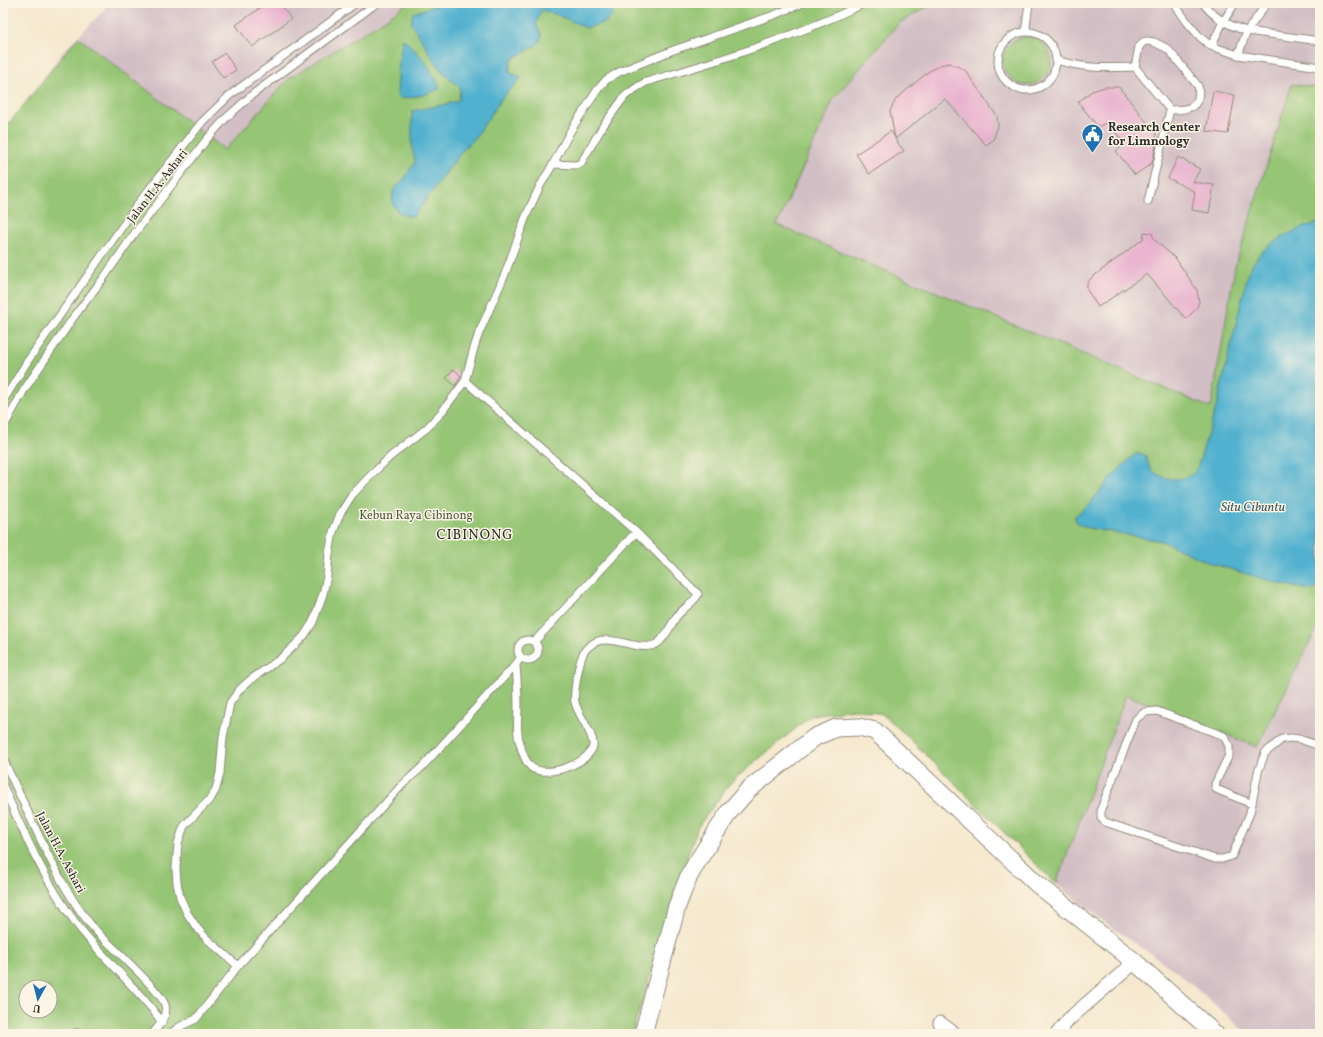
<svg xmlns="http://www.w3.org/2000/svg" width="1323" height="1037" font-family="Vollkorn,serif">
<rect width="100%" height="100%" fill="#fcf5e5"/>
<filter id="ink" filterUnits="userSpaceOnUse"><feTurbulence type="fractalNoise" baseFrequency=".025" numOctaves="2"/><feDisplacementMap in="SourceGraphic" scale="8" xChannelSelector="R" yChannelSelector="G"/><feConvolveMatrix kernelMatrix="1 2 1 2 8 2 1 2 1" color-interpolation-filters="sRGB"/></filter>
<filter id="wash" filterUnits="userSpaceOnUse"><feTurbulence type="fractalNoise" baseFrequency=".012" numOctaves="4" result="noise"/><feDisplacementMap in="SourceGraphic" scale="16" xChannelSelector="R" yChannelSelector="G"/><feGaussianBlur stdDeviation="0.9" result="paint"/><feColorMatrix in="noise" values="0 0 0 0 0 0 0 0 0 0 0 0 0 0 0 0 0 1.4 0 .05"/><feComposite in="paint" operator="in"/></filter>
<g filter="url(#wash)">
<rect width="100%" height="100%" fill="#f5e8ce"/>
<path fill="#d2bec5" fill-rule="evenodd" d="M107,3H1320V1034H1246L1235,1022L1176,971L1101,920L1056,884L905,734L882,714L854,709L812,715L731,782L698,827L682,871L632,1034H3V131L11,123L62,53L105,9ZM26,987H50V1011H26Z"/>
<path fill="#96c574" stroke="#607850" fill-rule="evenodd" d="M408,3H934L899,23L834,98L777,225L1211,408L1235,267L1292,84L1320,88V622L1257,747L1126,695L1056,884L905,734L882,714L854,709L812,715L731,782L698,827L682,871L632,1034H3V131L78,37L225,150L288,79L384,20ZM26,987H50V1011H26Z
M1003 61a24 24 0 1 1 48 0a24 24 0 1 1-48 0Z"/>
<path fill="#51b1cf" stroke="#3e6e7d" d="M452,3H620L606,22L587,28L555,14L541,10L536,24L542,36L537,45L512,59L509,72L521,78L502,98L475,138L465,147L414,216H407L398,212L392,203L393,191L404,179L415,162L412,146V111L447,104L459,100L460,88L439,68L411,23L413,13L437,5Z
M403,39C418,52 434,70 440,89L423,95L401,99L397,95L399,60Z
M1320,222V585L1314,589L1310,590L1277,583L1207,562L1162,541L1088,528C1082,525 1074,524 1075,516L1091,503L1095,497L1115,473L1134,455L1138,453L1145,455C1148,461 1148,468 1154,472C1165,481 1189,482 1197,469L1217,404L1248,273C1252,265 1256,258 1262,252C1276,237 1301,228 1320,222Z"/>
<g id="blocks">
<path fill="#e8b0ce" d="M267,3H280L291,19L252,47L236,25Z
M225,53L236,70L223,78L212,62Z
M950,63L965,70L997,116L998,126L993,140L986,145L945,99L895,139L904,151L869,174L856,154L891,131L895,138L890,111L896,99L928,72L940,65Z
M1105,87H1119L1156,134L1157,141L1152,163L1135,175L1116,151L1125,144L1107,122L1098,127L1078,102L1092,91Z
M1213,91L1235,95L1228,134L1206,131Z
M1178,157L1200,169L1193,182L1214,185L1209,213L1192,210L1195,192L1168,178Z
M1144,232L1152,233L1154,239L1176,259L1197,290L1199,302L1196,309L1186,319L1147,274L1098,307L1087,290V284L1091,278L1143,239Z
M454,369L461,376L455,386L446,378Z"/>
</g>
</g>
<g filter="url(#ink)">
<use href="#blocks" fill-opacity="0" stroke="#908a7c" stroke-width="1"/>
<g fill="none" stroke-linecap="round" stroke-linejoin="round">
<defs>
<path id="service" d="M1174,3L1187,22L1200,37L1211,46L1238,55L1320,67
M1203,3C1214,18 1229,26 1247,31L1320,41
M1027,31L1026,26L1029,3
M998 61a29 29 0 1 1 58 0a29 29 0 1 1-58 0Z
M1211,46L1223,22L1235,3
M1238,55L1247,31L1267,3
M1057,60C1083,69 1108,68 1135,67L1170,110L1148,201
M1135,67L1139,47L1143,42L1147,41L1154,42L1168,49L1198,86C1202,108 1188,110 1170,110
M553,164L576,165L581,163L603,126L625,96L636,88L646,82C721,60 795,37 865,3
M465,381L636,532L534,642
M3,401L27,362L140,201L202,122L230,95L356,3
M3,428L24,390L73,318L105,276L132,237L207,139L226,118L253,94L377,3
M518 650a10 10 0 1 1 20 0a10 10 0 1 1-20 0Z
M516,664C517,678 518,692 518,706C518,717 516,729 519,740C521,748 524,761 531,767C545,779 589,764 593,746C595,735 577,714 575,702C573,694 579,662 583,654C584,651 588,647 591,645C608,630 639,655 658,643C667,636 671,624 677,616C682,609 696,601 698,594L636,532
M3,758C10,775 18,791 26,808C45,849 69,904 101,936C113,947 162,993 165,1005C168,1016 159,1026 152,1034
M3,786C24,834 46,884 78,926C94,946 112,964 129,983C141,996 153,1008 162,1023
M1252,804L1216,789L1215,784L1229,755V746L1224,736L1157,711L1145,712L1136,719L1101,809V818L1105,822L1215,859H1222L1232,856L1250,813L1258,772L1265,753L1282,739L1291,738L1299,739L1320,746
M238,966L207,939L197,928L187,913L180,897L177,883L176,868L178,843L184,826L211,798L216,789L220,773L223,737L230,703L240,689L250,680L280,659L294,646L304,636L313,622L323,594L327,576L329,554L333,532L340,514L352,495L371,475L391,456L427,428L441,413L465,381L474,348L479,333L505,274L526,216L540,186L553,164L571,130L598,89L606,80L619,72L671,51L774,15L803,3
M73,1034L76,1033L84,1034
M170,1034L179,1027L196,1019L238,966L401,786L422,767L516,664L521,657"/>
<path id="minor" d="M940,1023L955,1034
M1057,1034L1069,1019L1135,962"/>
<path id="tertiary" d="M643,1034L677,906L688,878L697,862L729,812L748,790L815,737L836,728L859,727L875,731L1036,883L1135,962L1215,1034"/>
</defs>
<use href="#service" stroke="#908a7c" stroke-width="9"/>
<use href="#minor" stroke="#908a7c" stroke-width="15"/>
<use href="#tertiary" stroke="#908a7c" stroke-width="19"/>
<use href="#service" stroke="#fff" stroke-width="7"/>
<use href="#minor" stroke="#fff" stroke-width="13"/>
<use href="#tertiary" stroke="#fff" stroke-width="17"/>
</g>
</g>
<defs>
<symbol id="civic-pin" viewBox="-11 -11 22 30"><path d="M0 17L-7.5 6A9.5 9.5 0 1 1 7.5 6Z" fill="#1f6fb2" stroke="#fcf5e5"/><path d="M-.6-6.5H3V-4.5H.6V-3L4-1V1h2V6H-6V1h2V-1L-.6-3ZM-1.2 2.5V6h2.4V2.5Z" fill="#fff"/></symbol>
</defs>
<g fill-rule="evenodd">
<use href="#civic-pin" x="1080" y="122" width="25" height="34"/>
</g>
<g text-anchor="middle" stroke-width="3" stroke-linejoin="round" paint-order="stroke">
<g font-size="12" font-weight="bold" fill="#2b2b2b" stroke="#fcf5e5" text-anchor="start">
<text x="1108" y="131">Research Center<tspan x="1108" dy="14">for Limnology</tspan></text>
</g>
<g font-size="12" fill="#2b2b2b" stroke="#fcf5e5">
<text transform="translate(157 186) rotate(-52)" y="4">Jalan H.A. Ashari</text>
<text transform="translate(61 852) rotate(62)" y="4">Jalan H.A. Ashari</text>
</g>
<g font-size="12" fill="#4b5941" stroke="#fcf5e5">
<text x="416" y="519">Kebun Raya Cibinong</text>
</g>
<g font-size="13" font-style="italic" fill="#385a64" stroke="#fcf5e5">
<text x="1253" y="511">Situ Cibuntu</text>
</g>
<g font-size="14" letter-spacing="1" fill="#2b2b2b" stroke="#fcf5e5">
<text x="475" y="539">CIBINONG</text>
</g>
</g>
<rect width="1323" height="1037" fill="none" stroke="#fcf5e5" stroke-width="16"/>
<g transform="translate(38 999) rotate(187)"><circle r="19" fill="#fcf5e5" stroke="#a8a49b"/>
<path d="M0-3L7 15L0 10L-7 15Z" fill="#1f6fb2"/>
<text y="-6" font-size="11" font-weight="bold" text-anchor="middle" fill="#2b2b2b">U</text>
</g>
</svg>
